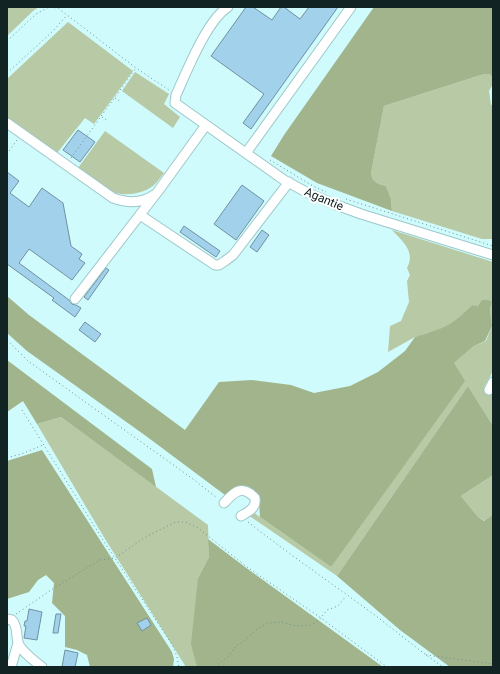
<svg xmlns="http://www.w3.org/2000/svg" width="500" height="674" font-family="Roboto,sans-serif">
<rect width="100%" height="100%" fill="#cffbfc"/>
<path fill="#b7c9a5" d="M7,7H39L33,11L7,36Z
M68,22L133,71L94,124L85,118L57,153L7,118V79Z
M135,72L169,94L164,104L180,117L173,128L122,91Z
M484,74H489L493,77V84L489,91L491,105H493V239H482L392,211L391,199L386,186C378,184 372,182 371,173L384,106Z
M105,131L164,173C161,176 159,180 156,183C146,194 122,198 109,190C98,184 88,175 78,168Z
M392,230L493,262V371L484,387L492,394L493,393V426L468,386L337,576L248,515L253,512L331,567L454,363L474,346L486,341L492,326L490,309L492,302L477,306L472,305L461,318L451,324L436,331L415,337L388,352L390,326L401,321L409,302L407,281L410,275L407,268C416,251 402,241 392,230Z
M61,417L208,525L209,557L198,578L196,662L197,667H186L105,539L37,424Z
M493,475V515L485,521L478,517L461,496Z"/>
<path fill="#a1b48b" d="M374,7H493V77L489,74H484L384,106L371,173C372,182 378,184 386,186L391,199L392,211L317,183L271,156L284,135Z
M7,296L29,315L185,430L219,382L252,380L291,385L314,393L350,386L378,372L405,351L415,337C441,329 453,326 472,305L478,306L482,300H488L492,302L490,309L492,326L485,341L474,346L454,363L465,381L331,567L260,517L259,502L239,486L233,489L225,495L146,436L27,351L7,333Z
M7,360L152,469L156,487L61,417L37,424L23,401L7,412Z
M468,386L493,426V475L461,496L478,517L484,521L493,515V667H450L400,630L337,576Z
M42,450L172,652L174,659L173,667H90L87,655L77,650L65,647V616L52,603L54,583L46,575L38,580L29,592L7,599V461Z
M208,539L245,567L383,667H197L191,644L198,578L209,557Z"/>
<path fill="#a2d1eb" stroke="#7091a2" d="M246,7H253L272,20L281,7H284L300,19L309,7H338L251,129L243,123L264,94L211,56Z
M78,130L95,142L80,162L63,150Z
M7,172L19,181L10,193L29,207L42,188L63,203L71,246L82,254L79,259L85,263L72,280L29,249L19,263L69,300L72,304L76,305L81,308L75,317L52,300L54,298L7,264Z
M242,185L264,201L236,240L214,224Z
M184,226L220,251L216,257L180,232Z
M262,230L269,235L257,252L250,247Z
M106,268L109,270L88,300L84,297Z
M85,322L101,334L95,342L79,330Z
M29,609L42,612L37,640L24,638L26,626H24L25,621H27Z
M56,614H61L58,633H53Z
M147,618L151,625L142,631L137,623Z
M65,650L78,653L75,667H62Z"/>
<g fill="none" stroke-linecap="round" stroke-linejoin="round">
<defs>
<path id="minor" d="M228,7C207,20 187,71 176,95L175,103L284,180L308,193L334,204L361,214L493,255
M7,123L113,198C127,203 141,204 154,195
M246,153L351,7
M140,215L215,265H219L225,261L233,255L289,182
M75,299L159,190L206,125
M489,390L493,382
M224,503C234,492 242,484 255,498C257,508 248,512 241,516
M7,619L12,620C19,628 15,636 19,645C24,654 35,661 42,667
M11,667L18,643"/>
</defs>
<use href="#minor" stroke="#9ec8c9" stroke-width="11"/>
<path stroke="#719090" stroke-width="1" stroke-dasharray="1 3" stroke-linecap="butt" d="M7,41L36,14L49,7L58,8L136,68L169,90
M7,73L53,31L67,15
M115,98L121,102
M102,117L108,121
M7,154L17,140
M71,158L136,68
M270,160L313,186L326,192
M346,199L493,246
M7,340L28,361L193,479L217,498
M22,410L103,540L173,646L177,657L179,667
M7,458L24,453L43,445
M248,522C289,554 331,583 372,613C396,631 418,650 443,667
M16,614L57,586L100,560L115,558L147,536L176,522H186L198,528L247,567L321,618L387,667
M426,655L493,664
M215,667L230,655L236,646L244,641L257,629L268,623L282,622L296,626L311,625L319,620L327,610L338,606L346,596"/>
<use href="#minor" stroke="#fff" stroke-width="9"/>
</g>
<g text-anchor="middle" stroke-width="4" stroke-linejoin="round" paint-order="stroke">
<g font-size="12" fill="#122323" stroke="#fff">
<text transform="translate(324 199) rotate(23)" y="4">Agantie</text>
</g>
</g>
<rect width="500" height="674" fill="none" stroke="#122323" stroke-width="16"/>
</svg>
